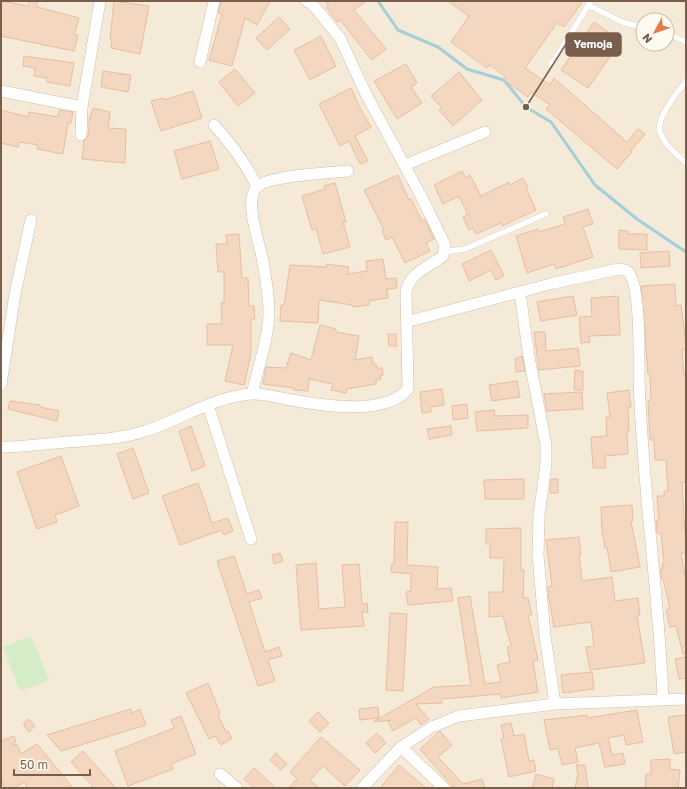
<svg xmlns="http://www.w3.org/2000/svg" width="687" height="789" font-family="'Golos Text',sans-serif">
<rect width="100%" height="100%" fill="#fdf6e9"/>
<path fill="#f5e9d7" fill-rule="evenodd" d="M1,1H686V788H1ZM643,20H667V44H643Z"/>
<path fill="#d4ecc7" d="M31,636L49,680L20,691L3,647Z"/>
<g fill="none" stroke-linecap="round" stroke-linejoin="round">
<path stroke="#a3ceda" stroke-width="3" d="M378,1L398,30L438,47L467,69L504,80L526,107L551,122L595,185L637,219L686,252"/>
</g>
<path fill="#f3d7c0" stroke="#e6bfa0" d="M1,1L28,6L29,1H37V7L79,18L74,35H78L74,51L1,36Z
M114,1L149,6L140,54L111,48L112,40L110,39Z
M221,1H270L257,25L245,18L232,66L209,60L222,14L218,13Z
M324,1H366L354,10L386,49L372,60L340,20L337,22L326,7L329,5Z
M448,1H583L564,27L557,23L525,68L550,85L554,78L627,142L638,129L645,134L631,151L632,152L617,169L546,109L550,105L531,92L528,97L504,80L506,77L490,65L487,68L451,42L469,16Z
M279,17L290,29L267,50L256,38Z
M594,22L621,41L588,88L561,70Z
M321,36L336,66L310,80L294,50Z
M24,56L74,63L70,86L47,82V78L34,76L35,68L23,66Z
M406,64L417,83L411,87L422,103L397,119L374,81Z
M235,69L255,93L238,106L219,82Z
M103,71L131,75L128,92L101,87Z
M459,72L482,100L453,126L439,110L442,108L431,96Z
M351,88L359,106L371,127L355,136L368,161L360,164L349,141L340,146L319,104Z
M193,91L202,118L161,131L151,101L163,98L164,100Z
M93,108L110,112L108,128L126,129L125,163L82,159L84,141L88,136L90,115H91Z
M1,110L28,117L29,112L58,117L59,110L73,112L71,123H68L63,154L37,149L38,145L20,142L18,147L1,143Z
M210,141L219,169L182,179L174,151Z
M462,171L466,178L470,175L481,196L509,182L510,185L523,178L528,188H526L536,210L502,226L501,223L476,234L473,228L469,230L463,217L468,215L459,196L443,204L434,185Z
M398,175L409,200L411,199L422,221L425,219L434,239L426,243L430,251L405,263L392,237L386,240L382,231L384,230L364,190Z
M335,183L346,222H343L350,247L323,254L316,228L312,230L302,196L325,189L324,186Z
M588,209L593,224L583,227L593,257L556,269L554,264L527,273L516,236L538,229L539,232L565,224L563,217Z
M619,230L628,231V234H647V250L619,249Z
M239,234L242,278H248L249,306H254L255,319H251V354L244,385L225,381L233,345H207V324H222L221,303H224V272H218L216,244H227L226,235Z
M491,250L504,276L496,280L491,270L469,281L462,264Z
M669,251L670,266L641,268L640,253Z
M383,259L386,279L396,278L397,288L387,289L388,298L369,301V305L353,307L352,305L319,300L318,323L280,321L281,305H284L290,265L327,267L326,264L349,267L348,274L367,271L366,261Z
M675,284L676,306L681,305L686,344V349L682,350L684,375H686V482H682L686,553H681L686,581V654H683L676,626L670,627L666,610L670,609L663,578H661V569L663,568L662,564L664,563L661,533H657L656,520H659L657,496H664V491H668L666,460H655L654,440H650L648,401H651L650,374H648L641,286Z
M573,296L577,315L541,321L537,302Z
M618,296L620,335L589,336L590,342L581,343L579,317L592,316L591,298Z
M320,325L336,329V332L359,336L355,360L372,357L373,364H376L377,368H382L383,375L380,376L381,379L376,380V384L347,389L346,393L331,390L333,384L309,379L308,391L294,390V388L263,384L266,367L286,368L291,353L311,360Z
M534,332H545L546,351L578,348L580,366L539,370Z
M388,334H396L397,346H389Z
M522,356L525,371L516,372L515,359Z
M575,370L583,371V390H574Z
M517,381L520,397L492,401L489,385Z
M442,389L444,405L431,407V412L422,413L420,392Z
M629,390L631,407H628L629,432H627L628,454L605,456V468H593L591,437L607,436L606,417H610L607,393Z
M582,392L583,409L547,411L544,394Z
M10,401L40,405V407L59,411L57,421L8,409Z
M467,404L468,418L453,420L452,406Z
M494,410L495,416L528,415V428L477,431L475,412Z
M191,426L205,466L192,471L179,431Z
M451,426L452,435L429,439L427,429Z
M133,448L149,493L133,499L117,454Z
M61,456L79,506L55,515L57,522L37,529L17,472Z
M524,479V499H485L484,480Z
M551,479H558V493H550Z
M198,483L212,523L228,518L233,531L224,535L222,530L180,545L162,496Z
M632,505L633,521H631L640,567L611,572L607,547L605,548L602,531L601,507Z
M395,522H408L407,565L438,567L437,589L451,588L453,601L408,605L406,592L411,591V574L391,572L392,564H394Z
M521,528V570H524L523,598H528L532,615H528L538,660L533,661L538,692L501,698L500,694L442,699V703L416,704L429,719L421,725L416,718L393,731L388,722L391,720L373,722L434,687L471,685L458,598L470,596L485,684L501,682L497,665L510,662L507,647L511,646L503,616L489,617V592H503L504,558H490V544H486V529Z
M579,537L581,555H579L582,581L612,577L615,601L638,598L640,615L637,616L645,663L590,670L586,647L594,646L591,622L554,627L548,593V587L552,586L546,540Z
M280,553L283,561L274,564L272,555Z
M234,556L247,594L259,590L262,598L249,602L265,652L279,647L282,656L268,660L275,681L258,686L217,561Z
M316,563L319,609L345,607L342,565L359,564L362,604L367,603L368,612H362L364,626L301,630L296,565Z
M390,613L407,614L403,691L386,690Z
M686,657V678L679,679L675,659Z
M592,672L594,689L563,693L561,675Z
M208,683L220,713L218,714L226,732L228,731L232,738L221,745L215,736L209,739L186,693Z
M378,707L379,718L360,720L359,709Z
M131,709L132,713L140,709L146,725L61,751L47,735Z
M637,710L643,742L626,745L624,735L608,738L612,755L623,753L625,764L605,767L599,743L575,748L578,762L562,765L558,748L550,750L544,720L587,715V718Z
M318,712L329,723L320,732L309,721Z
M686,715V752L674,754L668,717Z
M181,716L196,754L171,764L173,769L128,786L115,751L174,728L171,720Z
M29,719L35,726L29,732L24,726V723Z
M511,723L514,736L524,734L529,761L534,760L536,771L509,777L501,739L504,738L501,725Z
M440,731L452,745L438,757L463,784L482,779L485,788H454L420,749Z
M377,733L386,743L375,753L366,743Z
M14,736L16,742L12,746L17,744L21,754L37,744L73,788H27L25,782L13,788H5L1,779V741Z
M321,737L360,770L345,786L323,766L310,780L319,788H288L297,779L290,772Z
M83,751L116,788H94L71,762Z
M276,753L287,764L281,770L270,760Z
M670,759V769L680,770L678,788H645L646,774H651V760Z
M399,765L426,788H380Z
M576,765H585L588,788H575L578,774Z
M254,768L276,788H255L244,779Z
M536,774L554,779L552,788H532Z"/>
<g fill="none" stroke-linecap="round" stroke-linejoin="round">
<defs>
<path id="lane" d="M588,5L624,23L643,27
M667,33L686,42
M551,65L591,1
M686,81C678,92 655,119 660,132C664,145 677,154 686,163
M445,252L465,249L546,214"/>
<path id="street" d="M200,62L214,1
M1,91L82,107
M214,125C232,144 245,163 257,186
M81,135L82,107L100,1
M405,165L485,132
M520,293L529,357L546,445V464L539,515L538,555L545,636L555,704
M406,322L554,283L619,269C621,269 625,270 627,271C641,281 639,359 639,378C642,485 659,592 663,699
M1,384L15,294L31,220
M252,394C258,368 268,340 269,313C269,296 266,279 263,262C260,244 244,203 256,188C266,175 331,173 348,171
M208,405L251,539
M1,447C23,447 45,444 67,442C93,440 121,439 145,431C180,420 213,397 251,394C264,393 280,398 292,400C324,406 386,416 408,389L406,292C409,273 429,267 443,256L445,245L421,196L366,94L340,38L314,6L307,1
M401,747L444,788
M220,774L237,788
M362,788L401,747L432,727L459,716L555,704L686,699"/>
</defs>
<use href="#lane" stroke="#d0bfae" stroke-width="6"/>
<use href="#street" stroke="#d0bfae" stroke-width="12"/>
<use href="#lane" stroke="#fff" stroke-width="5.5"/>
<use href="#street" stroke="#fff" stroke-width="11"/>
</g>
<path fill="none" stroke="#795e4c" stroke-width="1.5" d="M526 107L566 44"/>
<circle fill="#795e4c" stroke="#fffaf0" stroke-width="1.5" cx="526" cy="107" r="4"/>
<rect fill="#795e4c" stroke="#795e4c" stroke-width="1.5" x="566" y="33" width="55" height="23" rx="4"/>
<g font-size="11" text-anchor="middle" font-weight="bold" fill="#fff">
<text x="593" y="48">Yemoja</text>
</g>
<rect width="687" height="789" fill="none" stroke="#795e4c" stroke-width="4"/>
<g transform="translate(655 32) rotate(230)"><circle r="19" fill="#fffaf0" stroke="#c9bcae"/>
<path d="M0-3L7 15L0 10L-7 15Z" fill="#e8784d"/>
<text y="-6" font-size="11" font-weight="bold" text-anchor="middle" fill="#795e4c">N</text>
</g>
<path d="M14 769v6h76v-6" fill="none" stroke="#795e4c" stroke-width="2"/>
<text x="20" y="769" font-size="12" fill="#795e4c" stroke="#fffaf0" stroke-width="3" paint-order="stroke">50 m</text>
</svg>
